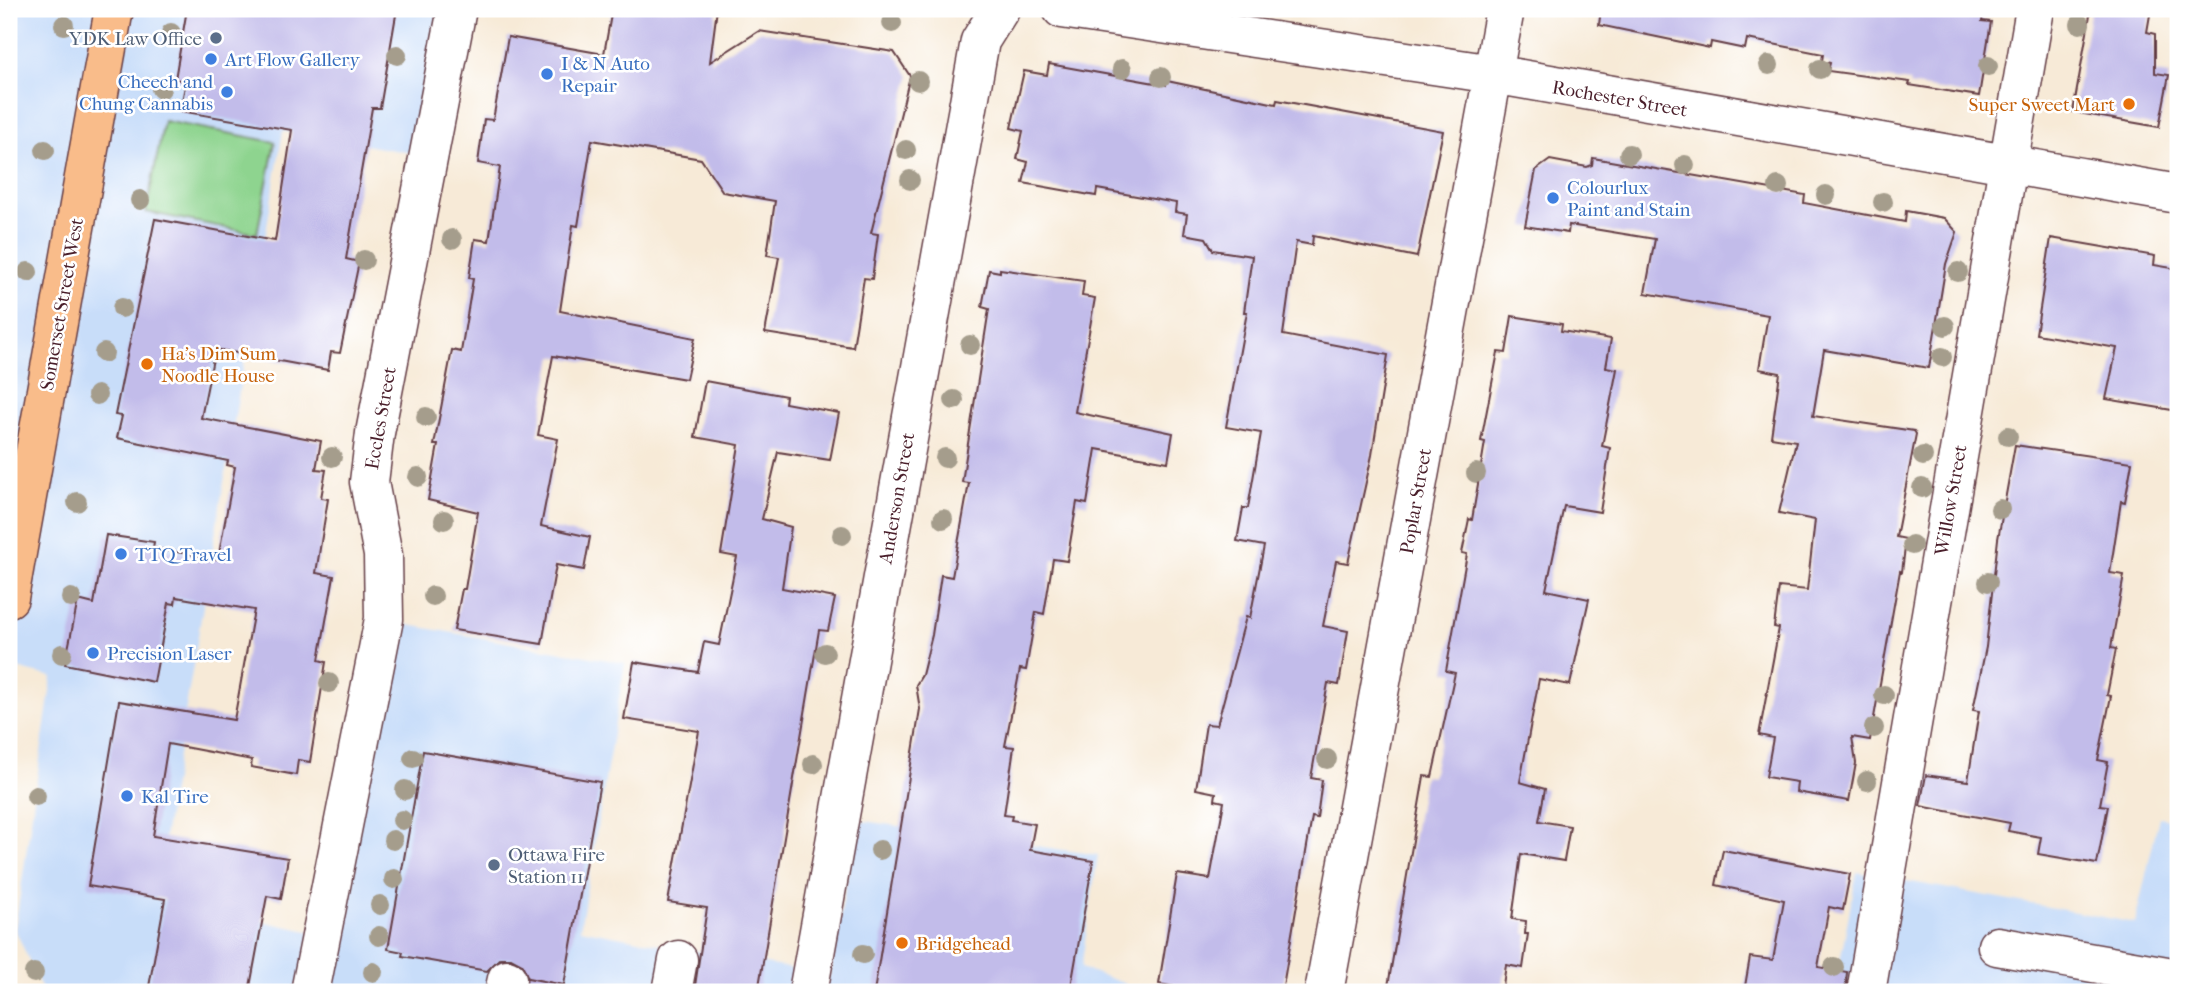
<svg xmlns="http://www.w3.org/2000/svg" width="2187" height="1001" font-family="'IM FELL French Canon',serif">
<rect width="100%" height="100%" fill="#fff"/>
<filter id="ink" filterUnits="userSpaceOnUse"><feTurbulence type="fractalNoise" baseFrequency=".0143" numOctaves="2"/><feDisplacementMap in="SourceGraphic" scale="14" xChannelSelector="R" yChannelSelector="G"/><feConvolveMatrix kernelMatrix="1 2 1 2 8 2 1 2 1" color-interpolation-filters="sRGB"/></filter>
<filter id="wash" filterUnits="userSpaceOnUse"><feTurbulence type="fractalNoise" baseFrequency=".00686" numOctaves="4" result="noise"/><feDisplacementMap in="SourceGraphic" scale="28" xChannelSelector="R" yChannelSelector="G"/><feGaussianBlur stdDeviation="1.57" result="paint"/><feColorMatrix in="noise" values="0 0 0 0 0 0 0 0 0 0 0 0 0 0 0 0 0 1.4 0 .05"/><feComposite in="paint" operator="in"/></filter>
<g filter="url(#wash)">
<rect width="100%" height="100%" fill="#f7ead7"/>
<path fill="#c8ddf9" d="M9,9H448L423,155L283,131L154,898L317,933L380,620L625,663L580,929L830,976L857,820L1098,855L1081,968L1126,984L1124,992H43L15,929L52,677L9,666Z
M2159,817L2178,821V992H1834L1857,872L2135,923Z"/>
<path fill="#8ed48f" stroke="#6c7a5d" stroke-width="2" d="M164,121L275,142L257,234L146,212Z"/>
<g id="blocks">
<path fill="#c2bcea" d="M187,9H397L380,108H372L346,259L359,262L340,353L331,352L328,370L215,349L201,418L321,441L316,469L326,470L321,498L328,499L316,573L334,576L319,660L326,662L310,762L298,760L296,775L251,767L252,760L168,744L153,836L288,858L281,899L267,896L249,992H148L165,899L88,886L119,701L234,720L254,610L176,597L175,604L169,603L154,682L65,664L78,600L94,604L106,535L154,542L153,548L218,559L235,467L227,465L228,461L117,438L122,416L115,415L155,219L275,241L292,130L180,111L186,81L175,79Z
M612,9H717L710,62L759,31L894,52L910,76L871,233L878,234L872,279L864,278L853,347L765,333L779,257L767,255L775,201L723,192L701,159L592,140L578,226L573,225L560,311L695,338L686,379L553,356L538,435L558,439L541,526L590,537L584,570L556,565L542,644L454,630L462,589H465L478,512L428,500L438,445H434L452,350L461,352L473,279L469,278L475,239L489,241L500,167L478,163L484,119L493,120L508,37L604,54Z
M1601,9H1984L1982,21L1991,22L1979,96L1909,85L1910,82L1828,71L1830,63L1822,61L1823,54L1747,39L1745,49L1711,42L1710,48L1599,25Z
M2091,9H2151L2147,32L2155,34V73L2169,75L2159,127L2073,112Z
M1049,64L1166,85L1167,81L1276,104L1277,100L1443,131L1417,257L1313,236L1312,245L1296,242L1283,335L1388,355L1372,455L1348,563L1336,561L1323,626L1348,631L1339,685L1328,683L1311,778L1322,780L1317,818L1312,817L1282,992H1203L1159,984L1177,874L1210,879L1224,802L1215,800L1216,793L1196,789L1206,724L1217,725L1246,617L1250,618L1264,546L1237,541L1243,508H1248L1261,433L1226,427L1247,312H1244L1252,256L1213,250L1206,238L1184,234L1187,214L1175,212L1176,203L1097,189L1096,196L1023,183L1028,162L1017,159L1023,131L1011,128L1024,71L1047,75Z
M1593,158L1805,195L1804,203L1905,222L1906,211L1944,218L1957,232L1946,264L1929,368L1824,350L1813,416L1914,431L1916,434L1896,537L1906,539L1902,572L1900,571L1870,740L1852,737L1856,763L1849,801L1796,792L1797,782L1766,777L1773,738L1759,735L1779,628L1774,627L1779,587L1807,590L1815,520L1779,513L1796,441L1771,437L1780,373L1759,369L1768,315L1645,293L1655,239L1569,225L1568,233L1525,226L1536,170L1550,160L1587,167L1592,165Z
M2051,238L2155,256L2154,265L2178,269V411L2106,399L2117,348L2036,334Z
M1000,269L1084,281L1082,296L1095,298L1075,412L1173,433L1168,462L1096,449L1087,504L1077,502L1067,561L1053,559L1044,614L1036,612L1026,670L1020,669L1005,746L1014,747L1004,815L1012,816L1011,820L1035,824L1030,850L1093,861L1070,992H874L920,709L916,685L922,675L932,635L941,575L952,577L969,483L962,482L989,309L982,307L989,270L1000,272Z
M1512,316L1562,324L1561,331L1611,339L1606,367L1617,369L1602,446L1610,448L1600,512L1564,506L1546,590L1589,599L1570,685L1539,679L1520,782L1545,789L1539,821L1570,826L1564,861L1521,854L1512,919L1526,921L1525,934H1528L1523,968L1506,965L1502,992H1387L1424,776L1432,777L1455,673L1446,671L1467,554L1462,553L1469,519L1472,520L1485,442L1481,441L1498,352L1506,353Z
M705,381L786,396L785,403L839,413L830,460L778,452L762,519L791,527L782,588L835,598L828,631L819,630L758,992H694L707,908L668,902L699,731L624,719L634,662L698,672L704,642L719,645L737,557L721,554L739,445L695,437Z
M2015,445L2132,462L2125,502L2121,501L2110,573L2124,575L2111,648L2116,649L2107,695L2111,696L2098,760L2108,762L2100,805L2108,806L2097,864L2038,854L2041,837L2008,831L2010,823L1920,806L1926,775L1968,781L1979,711L1973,710L1986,647L1998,539Z
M423,751L600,782L564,985L528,978L522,964L511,958H500L487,971L402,956L403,952L388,949Z
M1723,850L1850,874L1843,910L1829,907L1818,967L1847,972L1845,992H1744L1750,957L1773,960L1784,900L1716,885Z"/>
</g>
</g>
<g filter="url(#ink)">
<use href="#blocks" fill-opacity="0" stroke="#643d45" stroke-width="2"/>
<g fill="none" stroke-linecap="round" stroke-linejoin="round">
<defs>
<path id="minor" d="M1062,9L1493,74L2178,194
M1997,946L2178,978
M310,992L384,619L383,555L369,482L375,433L457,9
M504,992L507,979
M672,992L678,960
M808,992L980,41L1000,9
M1324,992L1505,9
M1866,992L2035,9"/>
<path id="major" d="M9,598L114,9"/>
</defs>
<use href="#minor" stroke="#643d45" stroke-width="41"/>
<use href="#major" stroke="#643d45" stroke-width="41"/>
<use href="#minor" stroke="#fff" stroke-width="38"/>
<use href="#major" stroke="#f9bc8a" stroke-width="38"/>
</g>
<g fill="#a59d8c">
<circle cx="892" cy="23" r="10"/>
<circle cx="2080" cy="24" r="10"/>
<circle cx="64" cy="25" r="10"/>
<circle cx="171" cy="33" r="10"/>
<circle cx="397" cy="55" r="10"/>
<circle cx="1769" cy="65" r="10"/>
<circle cx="1988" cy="66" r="10"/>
<circle cx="1122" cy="69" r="10"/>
<circle cx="1820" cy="69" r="10"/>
<circle cx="1161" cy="77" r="10"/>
<circle cx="918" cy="81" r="10"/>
<circle cx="161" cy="89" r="10"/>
<circle cx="45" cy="150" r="10"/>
<circle cx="906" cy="150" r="10"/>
<circle cx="1629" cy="154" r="10"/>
<circle cx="1685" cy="165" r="10"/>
<circle cx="910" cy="180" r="10"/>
<circle cx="1778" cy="186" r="10"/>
<circle cx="1826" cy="195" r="10"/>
<circle cx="140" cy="200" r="10"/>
<circle cx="1883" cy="202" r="10"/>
<circle cx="452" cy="239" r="10"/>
<circle cx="364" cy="260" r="10"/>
<circle cx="28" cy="272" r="10"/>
<circle cx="1958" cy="272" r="10"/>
<circle cx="122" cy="308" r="10"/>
<circle cx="1945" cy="326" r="10"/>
<circle cx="970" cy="345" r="10"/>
<circle cx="104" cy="353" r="10"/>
<circle cx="1942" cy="357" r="10"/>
<circle cx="97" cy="395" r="10"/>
<circle cx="954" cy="400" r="10"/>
<circle cx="426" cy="417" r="10"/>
<circle cx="2008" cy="436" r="10"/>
<circle cx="1923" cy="456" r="10"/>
<circle cx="332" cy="457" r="10"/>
<circle cx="945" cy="458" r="10"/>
<circle cx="1476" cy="473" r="10"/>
<circle cx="418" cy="477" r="10"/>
<circle cx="1922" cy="488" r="10"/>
<circle cx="77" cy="502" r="10"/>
<circle cx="2000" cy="509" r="10"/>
<circle cx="943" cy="519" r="10"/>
<circle cx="444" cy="520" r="10"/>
<circle cx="842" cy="535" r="10"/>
<circle cx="1912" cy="545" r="10"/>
<circle cx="1988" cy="582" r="10"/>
<circle cx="433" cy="596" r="10"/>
<circle cx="71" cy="598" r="10"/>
<circle cx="825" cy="653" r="10"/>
<circle cx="62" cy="654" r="10"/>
<circle cx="329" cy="683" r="10"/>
<circle cx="1884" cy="695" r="10"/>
<circle cx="1874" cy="728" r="10"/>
<circle cx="413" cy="758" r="10"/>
<circle cx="1327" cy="759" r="10"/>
<circle cx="813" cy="764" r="10"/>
<circle cx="1867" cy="781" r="10"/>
<circle cx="405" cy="790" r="10"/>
<circle cx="36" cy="796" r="10"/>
<circle cx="402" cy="820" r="10"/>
<circle cx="393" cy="840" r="10"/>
<circle cx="880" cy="850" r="10"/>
<circle cx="394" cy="879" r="10"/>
<circle cx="380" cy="905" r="10"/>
<circle cx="379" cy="936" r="10"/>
<circle cx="863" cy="954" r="10"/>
<circle cx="1834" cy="967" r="10"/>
<circle cx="373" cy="972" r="10"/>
<circle cx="34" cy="973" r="10"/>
</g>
</g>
<g fill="#5c6f8a" stroke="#fff" stroke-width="2.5">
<circle cx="216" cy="38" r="7"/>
<circle cx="494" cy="865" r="7"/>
</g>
<g fill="#3f7fe0" stroke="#fff" stroke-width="2.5">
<circle cx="211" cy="59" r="7"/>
<circle cx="547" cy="74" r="7"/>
<circle cx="227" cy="92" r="7"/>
<circle cx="1553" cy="198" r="7"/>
<circle cx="121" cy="554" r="7"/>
<circle cx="93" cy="653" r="7"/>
<circle cx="127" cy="796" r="7"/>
</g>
<g fill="#e8710a" stroke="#fff" stroke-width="2.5">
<circle cx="2129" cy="104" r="7"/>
<circle cx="147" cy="364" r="7"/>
<circle cx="902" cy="943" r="7"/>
</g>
<g text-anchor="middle" stroke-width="5" stroke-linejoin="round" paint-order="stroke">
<g font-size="19" fill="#4e5e75" stroke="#fff" text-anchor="end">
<text x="202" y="45">YDK Law Office</text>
<text x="508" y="861" text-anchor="start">Ottawa Fire<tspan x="508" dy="22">Station 11</tspan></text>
</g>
<g font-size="19" fill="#366cbe" stroke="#fff" text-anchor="start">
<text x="225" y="66">Art Flow Gallery</text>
<text x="561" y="70">I &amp; N Auto<tspan x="561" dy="22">Repair</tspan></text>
<text x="213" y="88" text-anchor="end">Cheech and<tspan x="213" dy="22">Chung Cannabis</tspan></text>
<text x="1567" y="194">Colourlux<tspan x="1567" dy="22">Paint and Stain</tspan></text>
<text x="135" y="561">TTQ Travel</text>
<text x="107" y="660">Precision Laser</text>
<text x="141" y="803">Kal Tire</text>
</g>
<g font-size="19" fill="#4a1f2b" stroke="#fff">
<text transform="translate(1620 98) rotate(10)" y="7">Rochester Street</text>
<text transform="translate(61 304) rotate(-80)" y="7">Somerset Street West</text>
<text transform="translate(380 418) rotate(-80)" y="7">Eccles Street</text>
<text transform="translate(896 498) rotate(-80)" y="7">Anderson Street</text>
<text transform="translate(1950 500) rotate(-80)" y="7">Willow Street</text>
<text transform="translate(1415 501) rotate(-80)" y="7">Poplar Street</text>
</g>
<g font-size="19" fill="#c56008" stroke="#fff" text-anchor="start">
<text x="2115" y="111" text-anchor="end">Super Sweet Mart</text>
<text x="161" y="360">Ha's Dim Sum<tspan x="161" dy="22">Noodle House</tspan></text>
<text x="916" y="950">Bridgehead</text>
</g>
</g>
<rect width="2187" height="1001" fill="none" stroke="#fff" stroke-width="35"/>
</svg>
